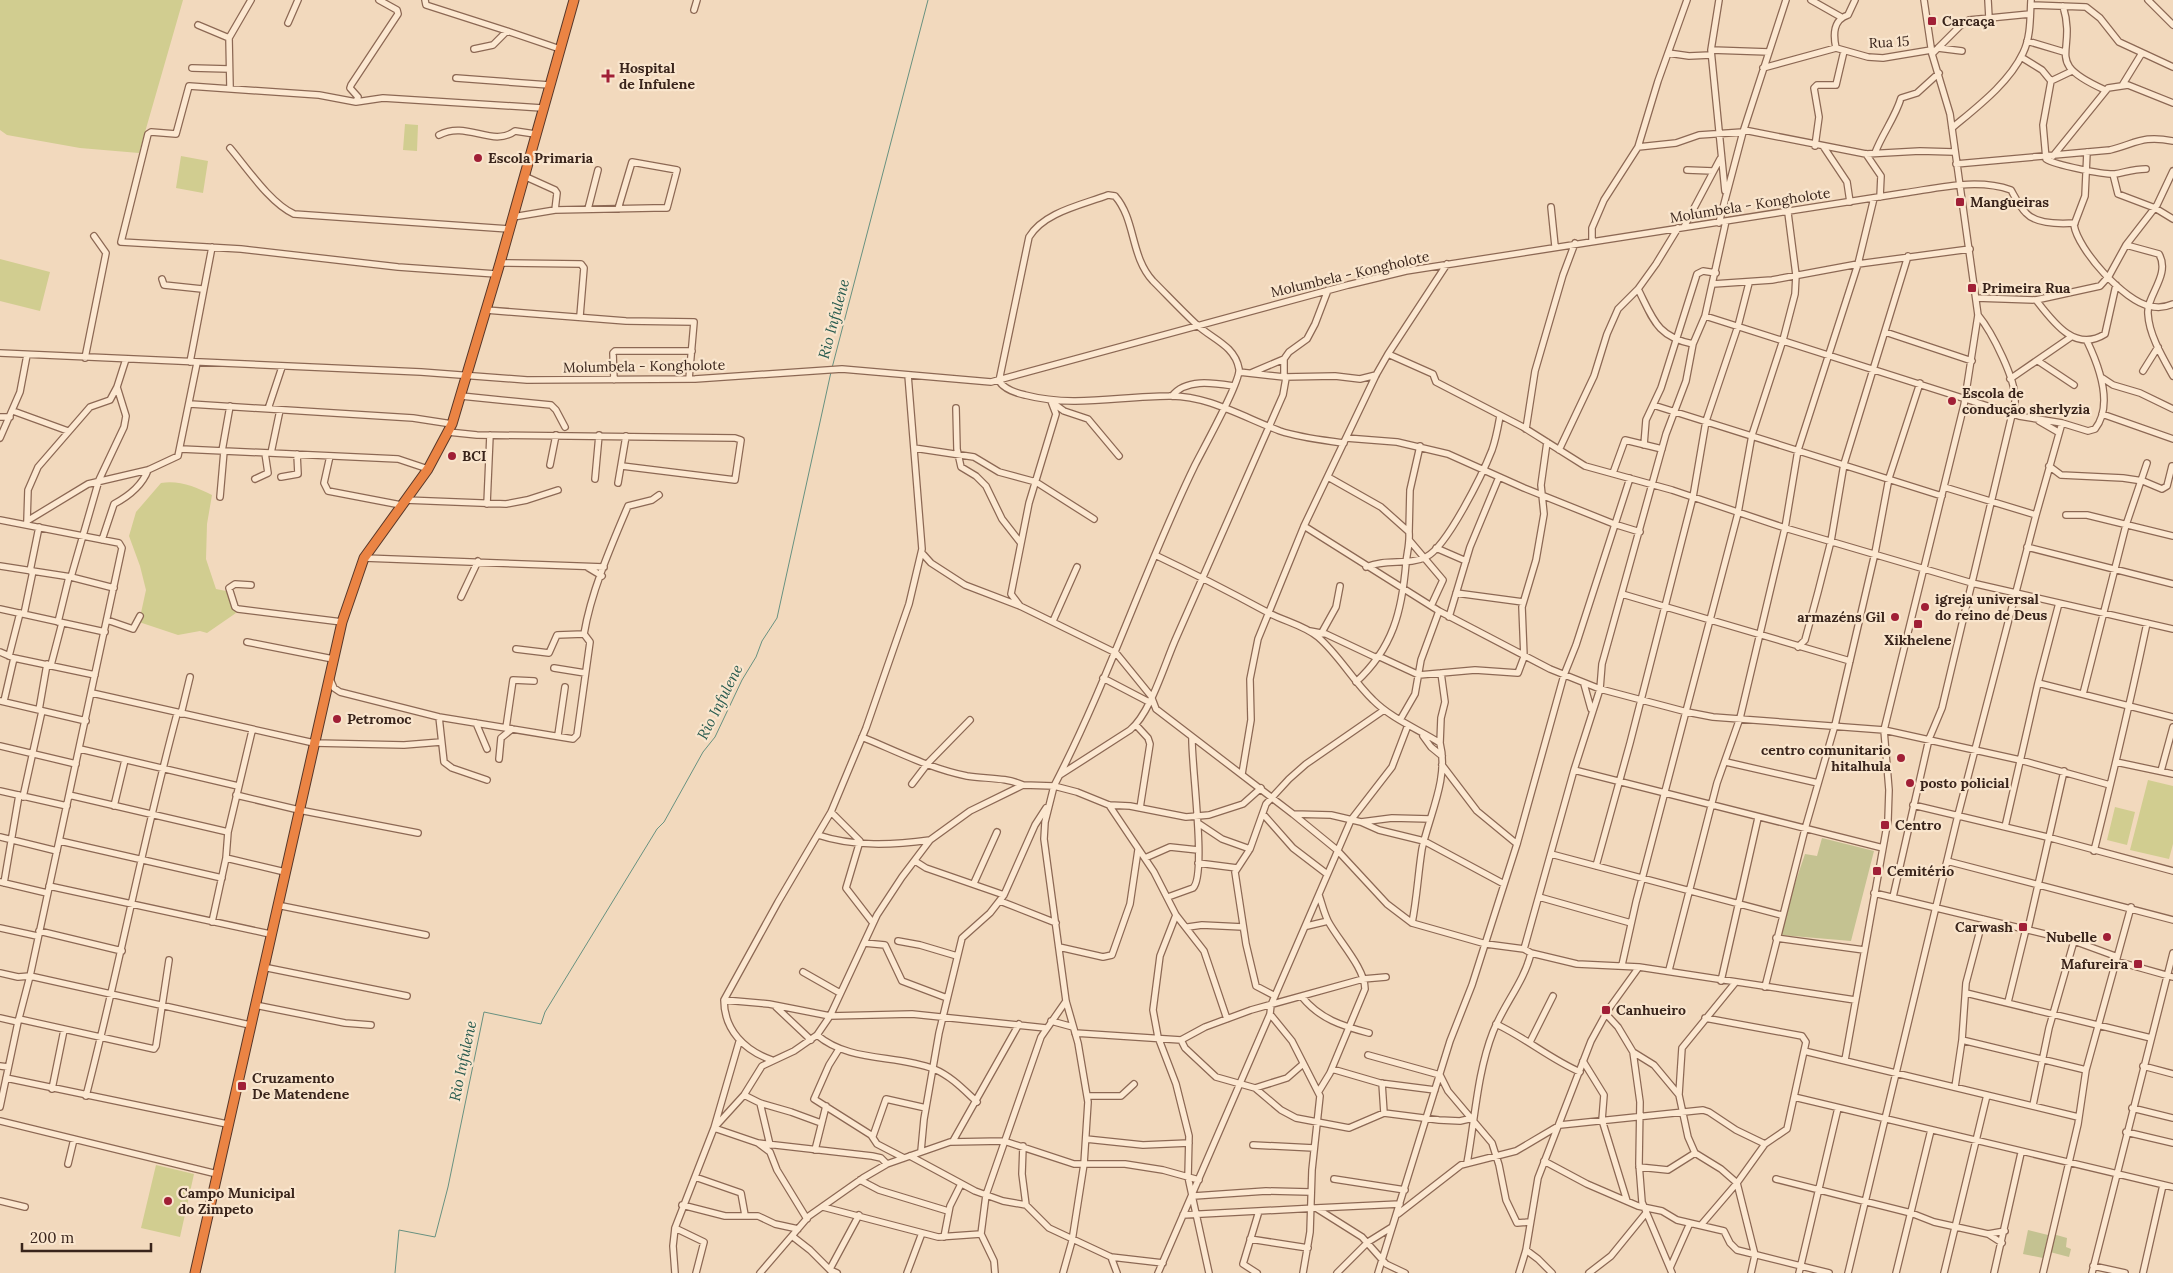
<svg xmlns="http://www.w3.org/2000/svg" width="2173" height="1273" font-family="Lora,serif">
<rect width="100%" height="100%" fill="#f2d9bd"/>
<path fill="#d1cd90" d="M0,0H183L139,153L80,148L7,135L0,130Z
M405,124L418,125L417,151L403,150Z
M181,156L208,161L203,193L176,188Z
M0,259L50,272L40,311L0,301Z
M161,483C179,480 196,487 212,495L207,524L206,559L216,589L226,591L236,613L207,633L200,631L178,635L139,622L146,590L140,566L129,536L136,512Z
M2148,780L2173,786V844L2169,859L2130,850Z
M2115,807L2135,812L2127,845L2107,840Z
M156,1165L194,1174L180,1237L141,1228Z"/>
<path fill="#c4c291" d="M1822,838L1874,851L1851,941L1781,935L1787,907L1805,854L1817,856Z
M2028,1230L2048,1235L2043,1258L2023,1254Z
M2053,1234L2067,1238L2066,1247L2071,1249L2069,1257L2050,1252Z"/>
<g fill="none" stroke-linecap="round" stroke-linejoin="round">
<path stroke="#689180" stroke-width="1" d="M832,368L928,0
M395,1273L399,1230L435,1237L448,1187L484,1012L541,1024L545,1012L657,829L664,822L703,752L715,737L742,680L756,657L762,641L777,618L831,372"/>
<defs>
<path id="minor" d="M379,0L397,10L398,14L351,85L350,88L358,97L356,102L319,95L189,86L176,134L151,132L148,134L121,242L241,249L398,267L496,274
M425,0L426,5L507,31
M1719,0L1711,50L1725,191
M1811,0L1841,17
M1988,0L1989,18
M2148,0L2173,25
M2031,5L2086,7L2100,18L2119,42L2173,67
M2063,6C2078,55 2041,61 2105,90
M694,10L697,0
M288,23L298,0
M198,25L229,38
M2027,41L2064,52
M1836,48C1833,34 1833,20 1848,15L1855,0
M1938,48L1962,51
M474,49L493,45L507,31L560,49
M1711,50L1769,52
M1668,53L1689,56L1711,55
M1932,54L1960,26L1969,20L2030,14
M2021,57L2042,70L2051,81L2043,125L2046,159C2055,165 2105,175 2115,174C2126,172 2134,169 2146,169
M192,68L229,69
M1763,68L1836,48L1868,57L1883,58L1931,50
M456,78L549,85
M2051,81L2072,71
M2123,84L2142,53
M230,87L229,38L251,0
M356,102L383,98L542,108
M1952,128C1977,107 2009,83 2023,53C2031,37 2030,17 2031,0
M1744,130L1866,154L1920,151L1954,152
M439,135C467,120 492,148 515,131L535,134
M1815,146L1819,117L1814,88L1817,85H1836L1844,51
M1823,146L1847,182L1850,202
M1638,147L1676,143L1699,135L1743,132
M230,148C247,168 270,203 294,214L509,229
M2087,152L2085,196L2074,225C2078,250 2125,302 2150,306C2157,308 2166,307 2173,304
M1875,153C1882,134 1895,118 1901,98L1917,93L1939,73
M1866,154L1881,176L1880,197
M2053,156L2108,88L2128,85L2173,103
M1956,164L2110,150C2137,143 2143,135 2173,141
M1687,170L1713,171
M2113,174L2118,194L2155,208L2173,219
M524,176L555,190L557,193L555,210
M1551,207L1555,246
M588,209L598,170
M513,217L555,210L654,208H667L677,170L632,162L618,209
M1719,223L1743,132L1786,0
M1684,227L1720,159
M1592,241V228L1604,200L1638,147L1658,81L1687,0
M2126,245L2159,254C2171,275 2146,296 2148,314C2149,335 2163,358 2173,376
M500,263L581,264L584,268L580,316
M162,279L164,285L202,289
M1713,284L1772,280L1858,264L1970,249
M1638,289C1653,319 1657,337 1693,344
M1976,298L2036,300L2100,286L2109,276L2126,245L2157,205L2173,171
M2036,300C2053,322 2075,353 2105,334L2116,285
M486,310L626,321L694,322L689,379
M1705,316L2019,416L2062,423L2088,431L2095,429C2114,405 2099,366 2087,341
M1885,332L1972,361
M0,353L421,372L527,380L695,379L842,369L991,382L1348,285L1406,271L1904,193C1939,188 1977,178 2011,190C2015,197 2020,207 2026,213C2036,224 2060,224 2075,223
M1388,354L1433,374L1436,382L1523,427L1585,466L1672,490L1785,528L1972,583L2173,629
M85,358L106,253L94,236
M2038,361L2074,385
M190,362L212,247
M2143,371L2158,347
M1239,372L1284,377L1335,376L1360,379L1376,375
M1251,373L1284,359L1289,352L1307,339L1315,324L1328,290
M1284,377V359
M2101,377L2113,385L2140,393L2173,409
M2010,379L2071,337
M614,380L613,353L615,351H692
M461,396L551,405L556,410L565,427
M1172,396C1186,378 1214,383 1234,386
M1053,403L1064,411L1088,419L1119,456
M190,404L413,418L452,424
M1653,405L1942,496
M956,408L957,449L961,467L976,476L986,486L1002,519L1020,542
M268,409L282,367
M13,411L68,431
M2102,414L2173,439
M0,417H10
M2039,421L2058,432
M1526,429L1535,371L1563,275L1575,243
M448,432L477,435L735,438L741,440L735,480L622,466
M0,438L20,392L27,355
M1346,438L1397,442L1448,454L1524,488L1614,524L1640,532
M1644,445L1646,420L1661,388L1697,274L1703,271L1716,273
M914,448L974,457L999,472L1036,482L1094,519
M181,449L398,459L428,469
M1559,450L1594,376L1607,334L1618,309L1638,289L1656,264L1678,228
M222,451L230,406
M271,453L280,410
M330,456L324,483L328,491L401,505
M550,465L556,435
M2049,466L2061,475L2123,478L2143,481L2162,489L2167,486L2172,466
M1613,473L1625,440L1662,449
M281,477L298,474L297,454
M1328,477L1381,507L1409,532C1410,543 1407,552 1406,563C1402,611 1393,648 1356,682
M255,479L268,473L265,453
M595,479L599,435
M618,483L626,436
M1944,487L2036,515
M220,497L224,451
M405,500L506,504L527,500L558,490
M487,504L490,435
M2066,515H2087L2173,536
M0,520L119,543L122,548L30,976L18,1022L0,1107
M27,521L28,490L38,467L90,407L110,400L117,387L126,359
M27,524V521L88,484L148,470L178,456L197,363
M1304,526L1439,611L1550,669L1600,689L1687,712L1713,717L1884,730L2020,760L2110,785
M1409,532L1410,490L1420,446
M102,540L114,504C129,496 142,486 148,470
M1410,541L1443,580L1431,606
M2027,547L2173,584
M1436,548L1466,561
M922,553L931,563L965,585L1020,606L1116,653L1151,696L1156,709L1293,814L1337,850L1387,904L1412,923L1486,944L1524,949L1531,953L1577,964L1639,967
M1155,555C1193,573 1230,592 1267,612C1283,621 1304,625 1318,637C1339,655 1353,681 1373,700C1392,719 1418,729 1440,743C1449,778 1429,816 1422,849C1418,874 1417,898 1412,923
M364,558L604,567
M0,566L71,577L114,588
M587,567L602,576
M1366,567C1387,558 1408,566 1426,557C1447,547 1483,473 1492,450C1496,439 1498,427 1500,416
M30,571L39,527
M71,577L99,480L124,427L126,416L117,387
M251,585L235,584L229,588L235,607L238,609L342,622
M1456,593L1523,602
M1622,594L1850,661
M461,597L478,561
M1020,606L1011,594L1029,503L1056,414L1051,401
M0,609L105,632
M24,614L33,571
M1449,617L1470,547L1499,477
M107,620L133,629L140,616
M1053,621L1077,567
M58,622L69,577
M1310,631L1326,634L1377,658
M1321,634L1336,607L1340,586
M247,642L333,659
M1798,647L1805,640L1818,592L1831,541L1844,464L1908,256
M516,649L549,653L557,635L584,634
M0,652L14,658L95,675
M9,656L20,613
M1378,656L1419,675L1475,670L1518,673L1524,657L1522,607L1536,560L1544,514L1541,485L1547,442
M51,665L62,623
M554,668L585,673
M1103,678L1149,702
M330,679L334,688L340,692L439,717L573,739L577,735L590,642L584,634C591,592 611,546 628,506L652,500L659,495
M2038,683L2173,717
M1584,684L1591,709
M92,693L314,743L404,745L441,742
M2083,694L2126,525L2147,463
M0,701L86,721
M4,701L14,658
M39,710L47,664
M181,714L190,677
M439,717L444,762L452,768L487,780
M1400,720L1415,694L1421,660L1439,611
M476,723L487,749
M1136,725L1148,738L1150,744L1140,808
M506,728L513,680L534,681
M558,735L565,687
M1423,736L1431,747L1442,756
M862,737C896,751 931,769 967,776C986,779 1005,777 1023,785
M1440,743L1441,718L1445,702L1441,673
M0,746L76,764
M80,749L238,786
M499,759L501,738L512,729
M1726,762L1818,783
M2116,762L2173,774
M1442,765L1477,811L1517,844
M1574,770L1883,848
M2161,771L2173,727
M1242,774L1251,720L1250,679L1258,639L1304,526L1376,375L1388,354L1447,264
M1060,775L1130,730C1151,713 1165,662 1177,636C1212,556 1248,476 1283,395L1286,378
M912,784L928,763L970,720
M0,791L67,806
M69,795L228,832
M236,795L299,810L418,833
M23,797L42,711
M1109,805L1154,872L1176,915L1204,951L1227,1019
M1913,805L2047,837L2173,871
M114,806L125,760
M831,812L860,841L846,888L873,923
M1263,814L1293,848L1327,874
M1293,814L1331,815L1361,822L1392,818L1430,819
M1361,822L1379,830L1424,841L1504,884
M1198,823L1222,839L1250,849
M2005,827L2038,683L2059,603
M818,835C854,847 893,845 930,840
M0,837L57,851
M60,841L222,878
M2094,851C2113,775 2131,699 2147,623
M1551,854L1781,915
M226,858L285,872
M1145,858L1170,847L1198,850
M915,861L926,868L1004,895
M1947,861L2173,920
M1198,863L1237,868
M1596,866L1630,743L1693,497L1706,421L1738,326L1749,283
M0,882L47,893
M4,883L19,795
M974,883L997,832
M49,886L270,934
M1874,893L2074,941L2115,956L2116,961L2173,977
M1168,897L1193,888C1207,875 1191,763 1192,737
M1539,897L1631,923
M1893,897L1929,739L1942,708L2015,402C2017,381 1992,332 1978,315
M1000,901L1056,923
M277,905L426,935
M1176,915L1160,956L1153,1010L1158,1037L1176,1084L1189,1136L1188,1177L1209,1273
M212,922L226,858L228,832L252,731
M1307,926L1328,921
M1188,927L1202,925L1243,927
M0,928L37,936
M2028,929L2064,771
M39,931L122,951
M1776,938L1864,950
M898,941L920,945L957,956
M864,943L885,945L902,981L947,998
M1059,947L1103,957L1112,955L1130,904L1138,850
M1524,949L1574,770L1600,689L1602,664L1666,434L1686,381L1693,344L1705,316L1726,221
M1622,965L1636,902L1738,513L1752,435L1783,340L1795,294L1796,275L1788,213
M263,967L407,996
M1669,970L1717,783L1740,718L1785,528L1798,450L1858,264L1874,198
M803,972L840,993
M0,973L18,977L30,976L250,1025
M1721,981L1758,818
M1765,987L1805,829L1835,725L1875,553L1889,478L1920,383
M1966,993L2151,1038
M1275,996L1256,986L1246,944L1235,872L1250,849L1266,804L1289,779L1306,764L1384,710
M1302,997C1320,1019 1342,1026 1369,1033
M724,1000L769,1004L830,1016L912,1014L1046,1028
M2008,1002L2026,929
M255,1005L345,1023L371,1025
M776,1007L811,1040
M1270,1014L1292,1041L1320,1096L1312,1170L1310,1232L1303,1273
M1606,1014L1618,1027L1633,1052L1640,1102L1639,1164L1642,1202L1672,1273
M0,1018L18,1022
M1705,1018L1802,1036L1806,1042L1804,1051
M19,1019L154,1049L156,1046L169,960
M1051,1021L1073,1027
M1496,1024C1526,1038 1550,1059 1580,1072
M1075,1033L1181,1040L1205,1027L1251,1010L1363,979L1386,977
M817,1035C850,1063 896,1054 934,1069C951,1076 964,1090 977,1102
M1181,1040L1185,1048L1216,1077L1255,1088L1281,1110L1296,1118L1349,1128L1384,1113L1439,1120L1460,1121L1473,1118
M1962,1040L2086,1070
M739,1042L714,1128L758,1143L770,1152L777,1170L807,1219
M1530,1042L1553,996
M839,1049L829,1065L814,1099L871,1135L877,1144L904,1158
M1633,1052L1654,1065L1679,1095L1688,1137L1695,1153L1721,1169L1737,1183L1755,1255L1751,1273
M1368,1055L1440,1075L1448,1091L1492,1143L1499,1165L1506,1200L1517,1223L1529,1222
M772,1060C745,1051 724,1030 724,1000L778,902L831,812L866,728L909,604L922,549L908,375
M1845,1060L1888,820L1889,790L1884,730L1964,405L1978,315L1950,114L1932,54L1924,0
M1583,1061L1604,1095L1602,1120L1627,1201
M0,1066L8,1067
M2143,1066L2173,1074
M1332,1069L1380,1083L1435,1090
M6,1078L227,1124
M1382,1083L1384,1113
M1955,1087L1962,1040L1966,983L1983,919
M1255,1088L1287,1078L1303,1064
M52,1089L64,1030
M1319,1091L1330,1073L1365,989C1365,968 1338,940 1328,921C1324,913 1322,904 1319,895
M1679,1094L1682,1048L1735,983
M744,1095L760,1103L791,1112L821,1123
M86,1096C119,969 143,840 177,714
M1087,1096H1121L1134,1084
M1794,1097L2173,1187
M760,1103L770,1145
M2033,1105L2049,1028L2074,941
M2132,1108L2173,1118
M0,1121L217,1174
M2126,1132L2173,1143
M873,1136L886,1099L926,1108
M1086,1139L1143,1145L1189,1143
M953,1141L1019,1024
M758,1143L872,1156L881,1158L887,1164
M1253,1145L1314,1148
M1023,1146L1022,1174L1026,1205
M815,1150L826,1106
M921,1151L924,1119L939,1033L962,938L990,913L1004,895L1035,825L1046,808
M910,1156L975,1191L1003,1201L1026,1205L1049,1228L1111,1257L1163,1263
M1544,1161L1587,1184L1638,1206L1662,1211L1677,1220L1724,1231L1730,1243L1737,1250L1829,1273
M1467,1163C1475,1120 1477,1073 1493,1032C1504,1004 1524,982 1531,953
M68,1164L74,1139
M1639,1167L1668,1170L1695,1153
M695,1177L741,1193L745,1215
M1334,1179L1405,1190
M1776,1179L1911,1213L1934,1222L1988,1234L2002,1243
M860,1180L879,1190L948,1211
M1194,1196L1266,1191L1310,1192
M0,1201L25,1207
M682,1205L725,1216H758L775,1224L798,1229
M823,1207L938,1237L981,1234
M1316,1208L1400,1204
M1398,1214L1461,1165L1516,1151L1560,1125L1703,1110L1709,1112L1736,1130L1765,1144
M1183,1215L1316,1208L1362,1237L1386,1264L1405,1273
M1701,1225L1737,1183L1765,1144L1787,1129L1804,1051L2078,1117
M675,1228L704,1242L696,1273
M1988,1234L2005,1231
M792,1236L810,1250L831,1271
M944,1237L950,1206L961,1184
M1250,1239L1308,1248
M1526,1250L1538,1259L1552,1273
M1111,1257L1117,1273
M2093,1266L2125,1273
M1670,1268L1690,1223
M675,1273L673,1246L675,1228L714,1128L744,1095L762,1066L794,1051L817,1035L830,1016L877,915L902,877L930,840L970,811L1023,785L1054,786L1077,792L1109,805L1130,806L1186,817L1209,815L1243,804L1261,788
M760,1273L809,1216L863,1178L887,1164L950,1142L1004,1141L1074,1164H1125L1163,1170L1199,1180
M837,1273L830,1270L831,1267L859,1215
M907,1273L922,1233
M995,1273L994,1261L981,1234L986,1195L1041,1037L1066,1001
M1063,1273L1072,1241L1084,1164L1088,1102L1078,1043L1066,1001L1044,839L1045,822L1054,786C1108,682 1144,570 1195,465C1203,449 1241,381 1239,369C1235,345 1210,338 1196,324C1181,310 1167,295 1153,281C1130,256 1136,220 1115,196L1108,195C1082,205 1044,212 1029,237L999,381C1005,390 1016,393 1025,395C1075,408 1119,396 1169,396C1207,395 1245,418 1280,431C1301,438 1323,440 1344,443
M1158,1273L1270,1014L1271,1005L1351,820L1392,767L1408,725
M1257,1273L1243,1264L1259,1211
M1337,1273L1368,1242L1392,1227
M1378,1273L1450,1041L1472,985L1517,844L1564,675L1576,645L1630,478
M1519,1273L1526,1250L1538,1178L1591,1041L1608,1010L1639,967L1855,1000
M1589,1273L1611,1256L1646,1213
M1799,1273L1838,1108
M1848,1273L1958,815L2036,515L2062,423
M1896,1273L1931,1130
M1944,1273L1987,1095
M1994,1273L2021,1153
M2043,1273L2078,1124L2086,1070L2131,907
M2092,1273L2173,953
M2143,1273L2163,1185"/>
<path id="highway" d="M195,1273L342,622L364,558L428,469L452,424L500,263L574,0"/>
</defs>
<use href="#minor" stroke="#8c6854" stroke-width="8"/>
<use href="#highway" stroke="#583729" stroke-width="11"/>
<use href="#minor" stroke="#fce8d1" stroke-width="5.5"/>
<use href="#highway" stroke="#eb8444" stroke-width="9"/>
</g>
<g fill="#a01f36" stroke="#f9e5cd" stroke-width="2">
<rect x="1927" y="16" width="10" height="10" rx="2.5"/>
<path d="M605.5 68.5h5v5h5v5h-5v5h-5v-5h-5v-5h5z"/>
<circle cx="478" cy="158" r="5"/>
<rect x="1955" y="197" width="10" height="10" rx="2.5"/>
<rect x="1967" y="283" width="10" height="10" rx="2.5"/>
<circle cx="1952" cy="401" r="5"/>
<circle cx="452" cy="456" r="5"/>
<circle cx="1925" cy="607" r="5"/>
<circle cx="1895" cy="617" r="5"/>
<rect x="1913" y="619" width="10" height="10" rx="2.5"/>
<circle cx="337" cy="719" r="5"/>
<circle cx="1901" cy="758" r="5"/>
<circle cx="1910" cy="783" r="5"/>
<rect x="1880" y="820" width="10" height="10" rx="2.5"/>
<rect x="1872" y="866" width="10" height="10" rx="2.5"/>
<rect x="2018" y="922" width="10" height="10" rx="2.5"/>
<circle cx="2107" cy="937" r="5"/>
<rect x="2133" y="959" width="10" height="10" rx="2.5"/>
<rect x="1601" y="1005" width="10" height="10" rx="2.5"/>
<rect x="237" y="1081" width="10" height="10" rx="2.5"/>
<circle cx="168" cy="1201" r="5"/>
</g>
<g text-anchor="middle" stroke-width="4.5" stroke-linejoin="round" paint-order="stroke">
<g font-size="14" font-weight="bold" fill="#39241b" stroke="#f9e5cd" text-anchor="start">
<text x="1942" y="26">Carcaça</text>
<text x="619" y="73">Hospital<tspan x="619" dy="16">de Infulene</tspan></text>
<text x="488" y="163">Escola Primaria</text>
<text x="1970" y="207">Mangueiras</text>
<text x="1982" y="293">Primeira Rua</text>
<text x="1962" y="398">Escola de<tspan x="1962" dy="16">condução sherlyzia</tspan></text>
<text x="462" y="461">BCI</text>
<text x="1935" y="604">igreja universal<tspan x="1935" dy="16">do reino de Deus</tspan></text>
<text x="1885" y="622" text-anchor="end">armazéns Gil</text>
<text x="1918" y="645" text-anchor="middle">Xikhelene</text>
<text x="347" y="724">Petromoc</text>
<text x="1891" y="755" text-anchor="end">centro comunitario<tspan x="1891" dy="16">hitalhula</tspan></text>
<text x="1920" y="788">posto policial</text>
<text x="1895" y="830">Centro</text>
<text x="1887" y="876">Cemitério</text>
<text x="2013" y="932" text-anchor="end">Carwash</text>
<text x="2097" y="942" text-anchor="end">Nubelle</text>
<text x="2128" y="969" text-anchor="end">Mafureira</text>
<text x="1616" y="1015">Canhueiro</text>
<text x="252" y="1083">Cruzamento<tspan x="252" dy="16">De Matendene</tspan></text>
<text x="178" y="1198">Campo Municipal<tspan x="178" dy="16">do Zimpeto</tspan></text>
</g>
<g font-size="14" fill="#39241b" stroke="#f9e5cd">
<text transform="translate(1889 42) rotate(-3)" y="5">Rua 15</text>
<text transform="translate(1750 205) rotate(-9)" y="5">Molumbela - Kongholote</text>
<text transform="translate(1350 274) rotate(-13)" y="5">Molumbela - Kongholote</text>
<text transform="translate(644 366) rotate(-1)" y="5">Molumbela - Kongholote</text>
</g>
<g font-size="15" font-style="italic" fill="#285b4f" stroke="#f9e5cd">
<text transform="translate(834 319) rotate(-75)" y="5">Rio Infulene</text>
<text transform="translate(720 702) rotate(-63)" y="5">Rio Infulene</text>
<text transform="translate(463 1061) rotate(-78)" y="5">Rio Infulene</text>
</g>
</g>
<path d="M22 1243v8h129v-8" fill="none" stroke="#39241b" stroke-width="2.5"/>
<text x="30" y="1243" font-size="15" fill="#39241b" stroke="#f9e5cd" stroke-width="4" paint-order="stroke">200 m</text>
</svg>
